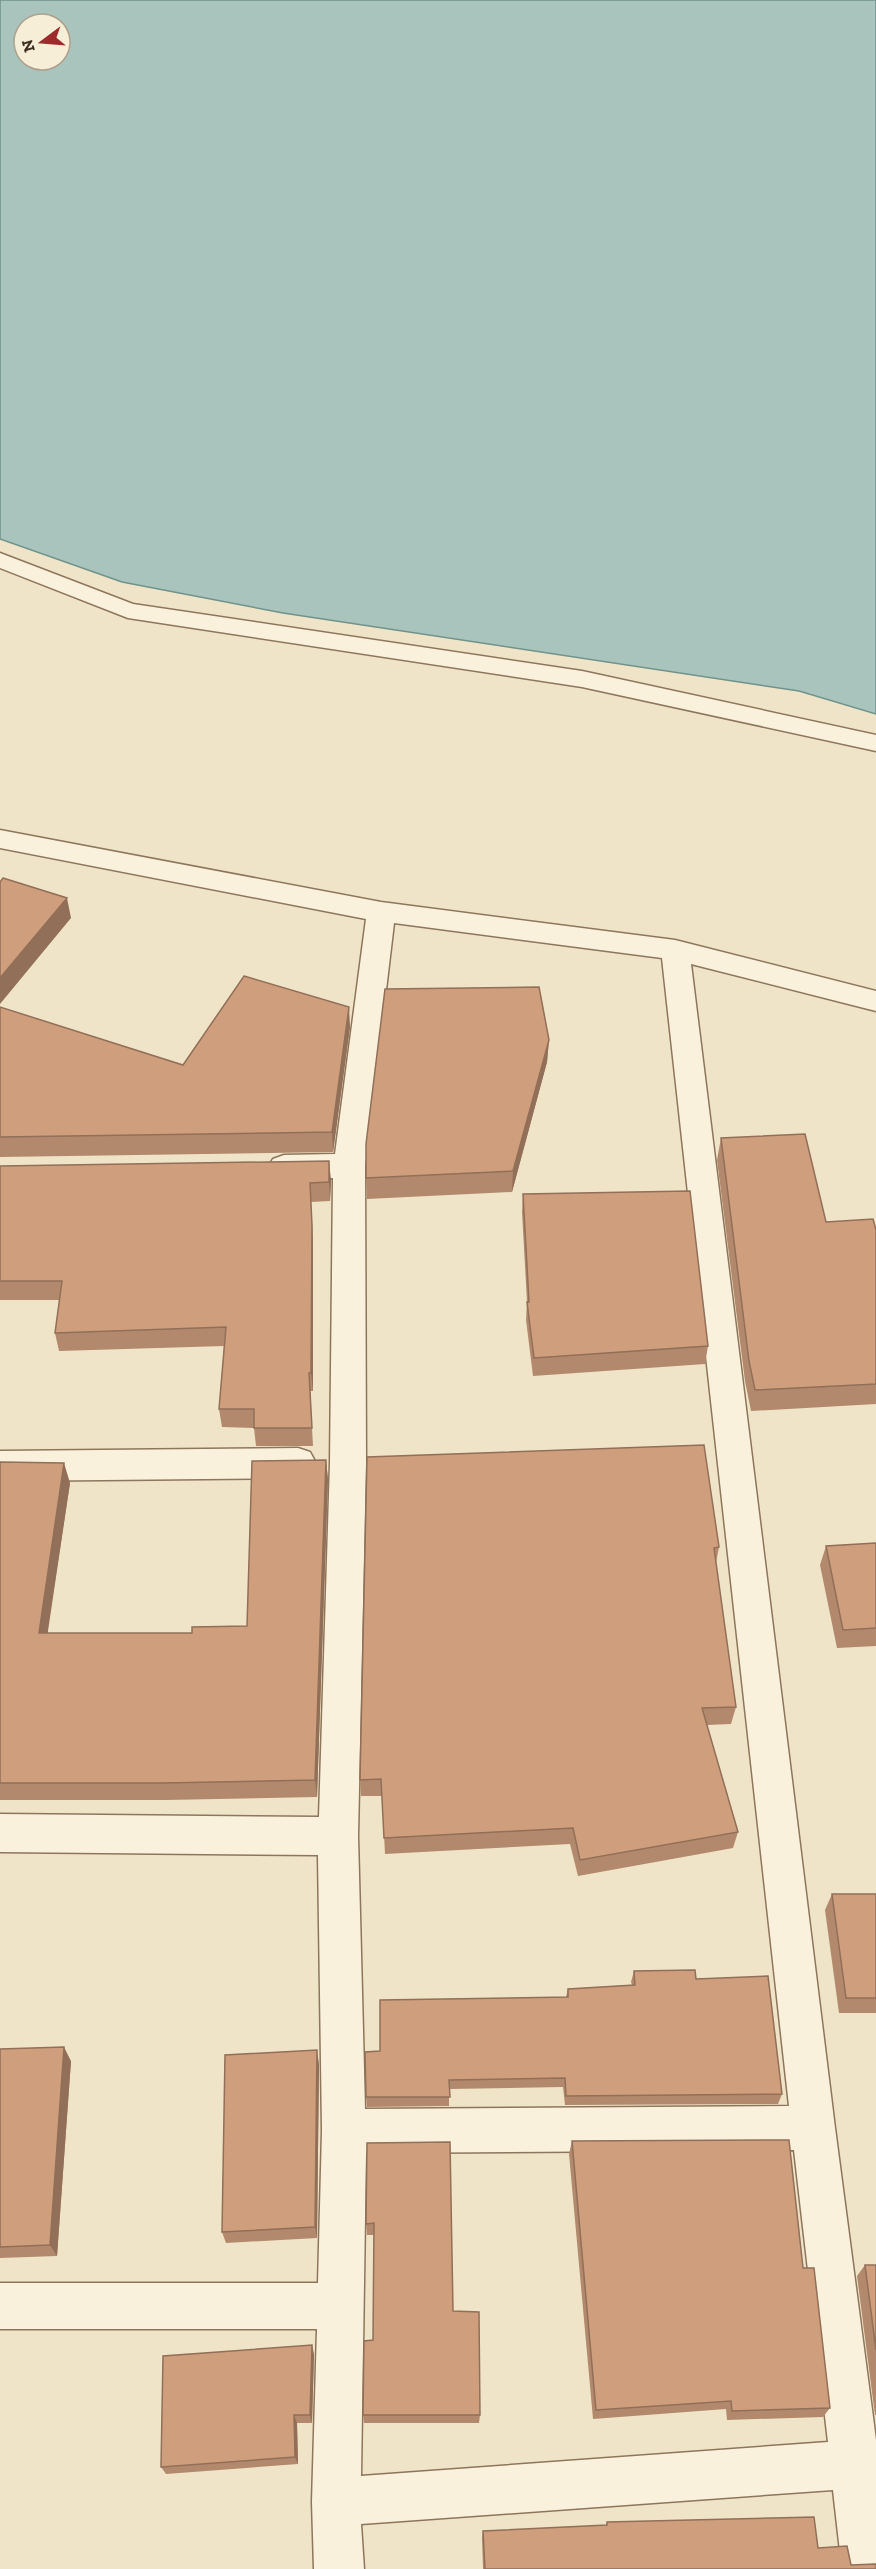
<svg xmlns="http://www.w3.org/2000/svg" width="876" height="2569" font-family="'Zilla Slab',serif">
<rect width="100%" height="100%" fill="#f0e4c8"/>
<path fill="#a9c4bc" stroke="#6f938a" stroke-width="1.5" fill-rule="evenodd" d="M0,0H876V714L799,691L283,613L122,582L0,539ZM24,24H60V60H24Z"/>
<g fill="none" stroke-linecap="round" stroke-linejoin="round">
<defs>
<path id="minor" d="M0,553L133,604L582,671L876,735V751L582,687L128,618L0,568Z
M0,830L381,902L675,940L876,991V1011L691,964L835,2128L876,2440V2569H842L833,2490L361,2524L364,2569H314L312,2502L317,2329H0V2283H318L322,2131L318,1855L0,1852V1814L319,1817L330,1463L333,1178L284,1179L273,1175L268,1167L273,1159L284,1155L335,1154L366,919L0,848ZM394,923L662,958L789,2106L365,2109L358,1836L366,1463L365,1166ZM794,2150L828,2442L361,2476L366,2153Z
M298,1448L310,1452L316,1463L310,1474L298,1478L0,1481V1451Z"/>
</defs>
<use href="#minor" stroke="#8d765c" stroke-width="3"/>
<use href="#minor" fill="#faf1dc" fill-rule="evenodd"/>
</g>
<path fill="#b2896c" d="M0,1007L183,1065L350,1027L333,1152L0,1157Z
M549,1040L547,1062L512,1192L367,1199L366,1178Z
M721,1138L826,1222L876,1230V1404L751,1411L745,1381L717,1160Z
M0,1166L331,1180L330,1201L311,1202L313,1244V1391H310L313,1446H256L254,1428L222,1427L219,1409L224,1346L59,1351L55,1333L60,1300H0Z
M523,1194L708,1346L705,1364L533,1376L526,1320L527,1302L522,1212Z
M367,1457L719,1547L716,1563L736,1707L731,1724L707,1725L738,1832L733,1848L578,1876L570,1844L385,1854L382,1796H361L360,1780Z
M326,1460L328,1480L317,1797L167,1800H0V1462L70,1483L47,1633H192L247,1626Z
M876,1543V1646L837,1648L820,1565L826,1546Z
M832,1894H876V2013H839L825,1910Z
M634,1971L696,1979L782,2094L778,2104L565,2105L563,2087L449,2089V2106L367,2107L366,2097L380,2051L566,1997L568,1989L632,1985L631,1982Z
M0,2049L71,2061L57,2256L0,2258Z
M319,2064L317,2238L226,2243L222,2232Z
M572,2141L803,2268L830,2408L823,2417L727,2420L726,2409L593,2419L569,2154Z
M367,2143L453,2311L480,2415L479,2423H364L363,2415L373,2340L374,2235H367L366,2224Z
M865,2265H876V2415H875L857,2276Z
M314,2354L312,2423H297L298,2464L166,2474L161,2467Z
M607,2522L818,2548L851,2565L876,2569H483L482,2538L483,2531L606,2526Z"/>
<path fill="#916f58" d="M67,898L71,918L0,1004V978Z
M349,1007L350,1027L333,1152L332,1132Z
M549,1040L547,1062L512,1192L513,1171Z
M329,1161L331,1180L330,1201L329,1182Z
M310,1183L313,1244V1391L311,1373Z
M326,1460L328,1480L317,1797L315,1780Z
M64,1463L70,1483L45,1651L39,1633Z
M64,2047L71,2061L57,2256L50,2245Z
M317,2050L319,2064L317,2238L315,2227Z
M312,2345L314,2354L312,2423L310,2415Z
M294,2415L297,2423L298,2464L295,2457Z"/>
<path fill="#cf9f7d" stroke="#916f58" stroke-width="1.5" d="M3,878L67,898L0,978V882Z
M244,976L349,1007L332,1132L0,1137V1007L183,1065Z
M539,987L549,1040L513,1171L366,1178V1144L385,989Z
M805,1134L826,1222L873,1219L876,1230V1384L755,1390L749,1361L721,1138Z
M329,1161V1182L310,1183L312,1225L311,1373H309L312,1428H254V1409H219L226,1327L55,1333L62,1281H0V1166Z
M690,1191L708,1346L534,1358L527,1302H529L523,1194Z
M704,1445L719,1547L714,1548L736,1707L702,1708L738,1832L580,1860L573,1828L384,1838L381,1779L360,1780L367,1457Z
M326,1460L315,1780L162,1783H0V1462L64,1463L39,1633H192V1627L247,1626L252,1461Z
M876,1543V1628L843,1630L826,1546Z
M832,1894H876V1998H846Z
M695,1970L696,1979L768,1976L782,2094L566,2096L565,2078L449,2080L450,2097H366L365,2052L380,2051V2000L568,1997V1989L635,1985L634,1971Z
M64,2047L50,2245L0,2247V2049Z
M317,2050L315,2227L222,2232L225,2055Z
M789,2140L803,2268H814L830,2408L732,2411L731,2401L596,2410L572,2141Z
M450,2142L453,2311L479,2312L480,2415H363L364,2341L373,2340L374,2223L366,2224L367,2143Z
M865,2265H876V2350Z
M312,2345L310,2415H294L295,2457L161,2467L163,2356Z
M814,2517L818,2548L847,2546L851,2565L876,2564V2569H485L483,2531L607,2525V2522Z"/>
<g transform="translate(42 42) rotate(254)"><circle r="28" fill="#f7eed8" stroke="#ada18e" stroke-width="1.5"/>
<path d="M0-4.5L10 22L0 15L-10 22Z" fill="#9e2a2b"/>
<text y="-9" font-size="16" font-weight="bold" text-anchor="middle" fill="#3d2e20">N</text>
</g>
</svg>
